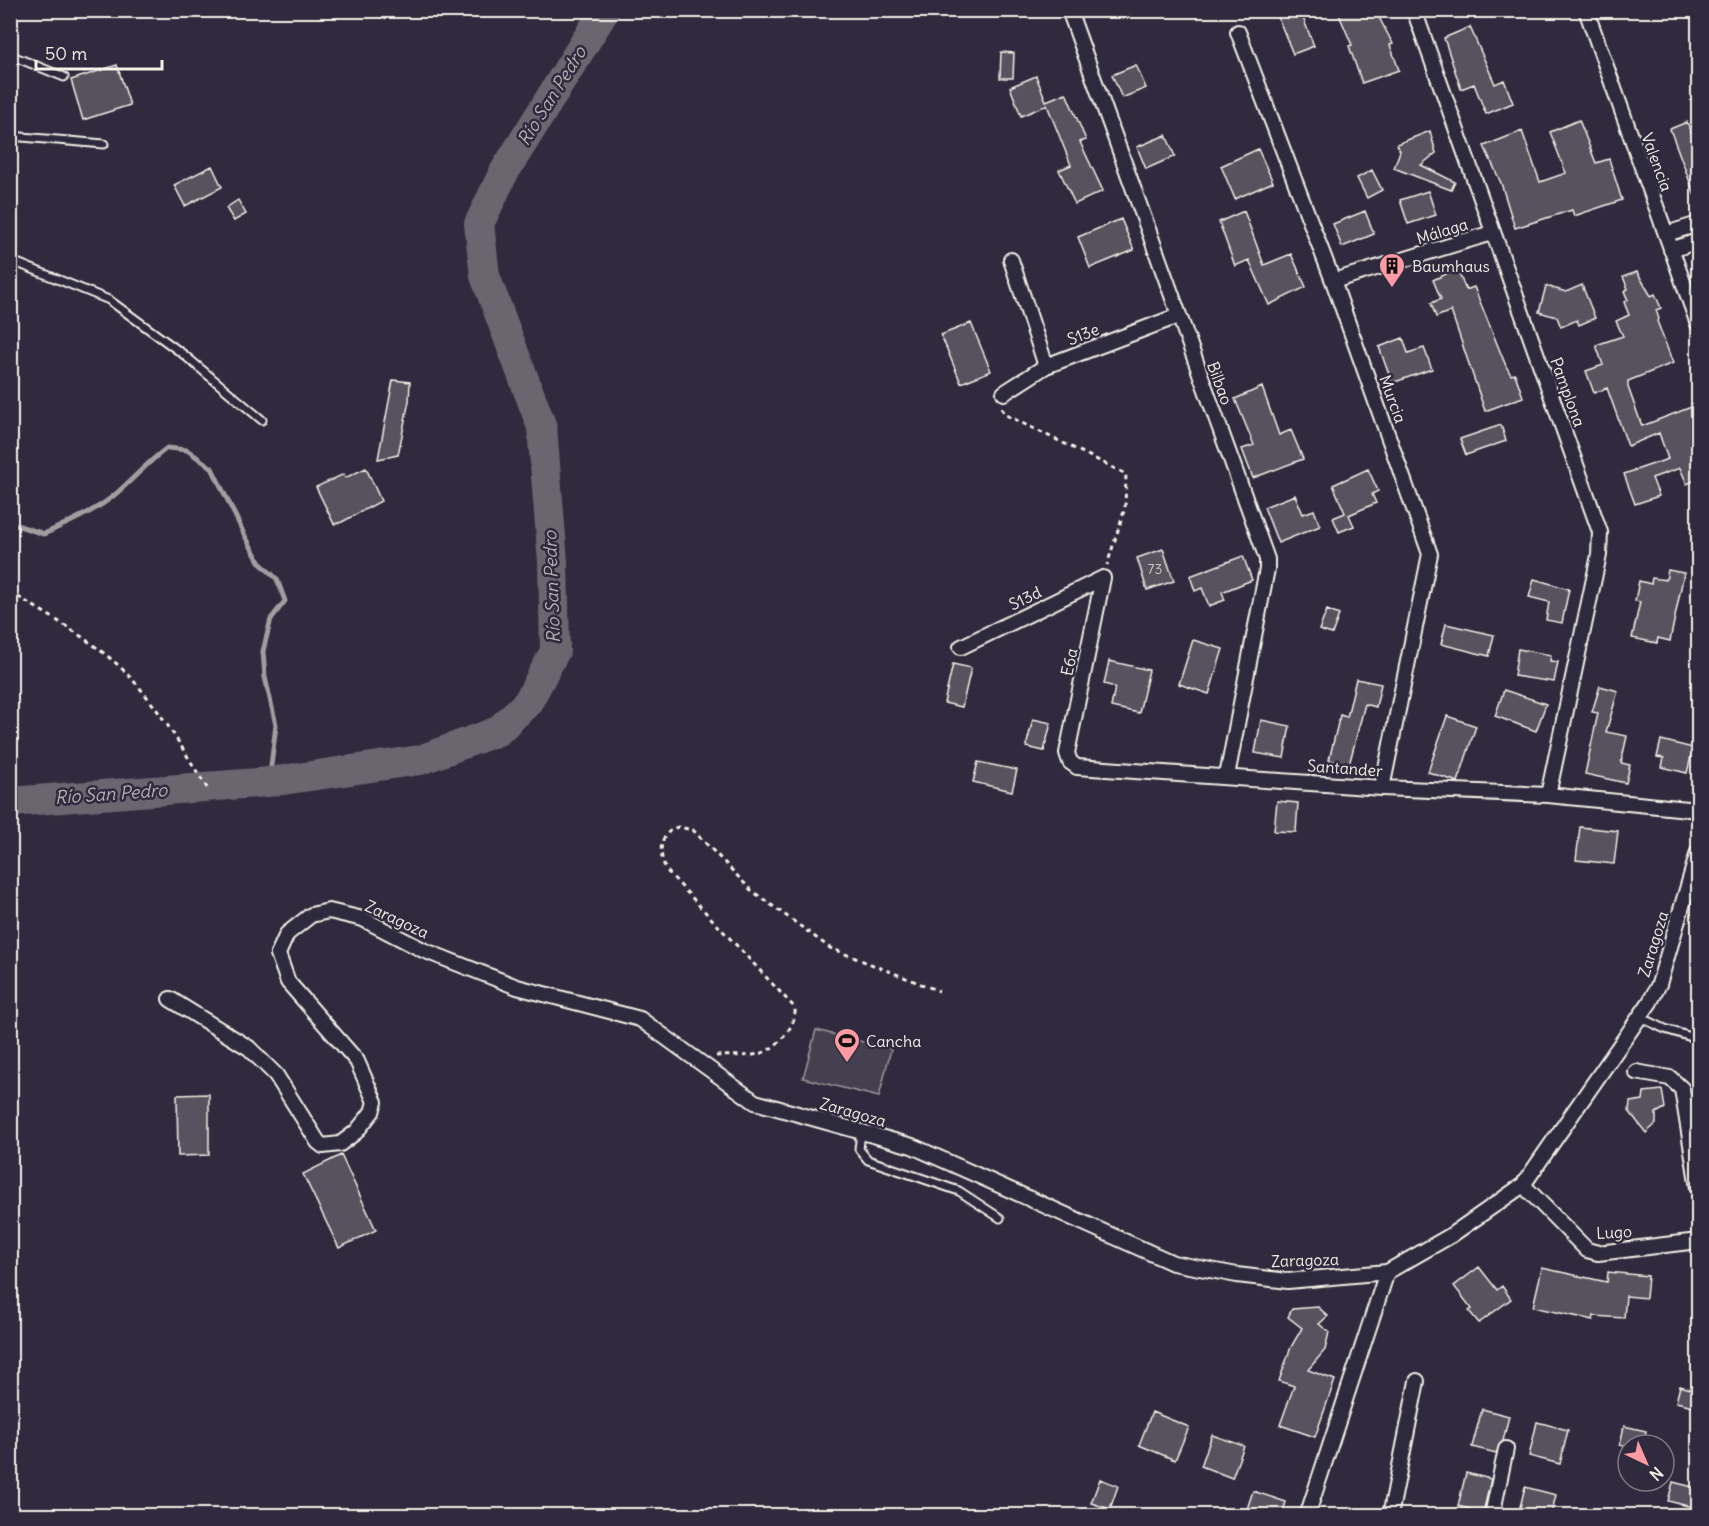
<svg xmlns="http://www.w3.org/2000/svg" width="1709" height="1526" font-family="Delius,sans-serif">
<rect width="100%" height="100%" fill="#2f2a3d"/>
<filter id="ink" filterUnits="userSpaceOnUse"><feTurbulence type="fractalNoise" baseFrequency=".0167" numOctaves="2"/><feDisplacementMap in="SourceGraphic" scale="12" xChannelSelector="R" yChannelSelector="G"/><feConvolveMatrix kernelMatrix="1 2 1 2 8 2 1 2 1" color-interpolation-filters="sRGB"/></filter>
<g filter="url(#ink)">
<path fill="#454050" stroke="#9c989c" stroke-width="1.5" d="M816,1030L891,1049L879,1097L803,1078Z"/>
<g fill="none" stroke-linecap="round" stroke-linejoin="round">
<path stroke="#a19ea0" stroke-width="5" d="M10,523L44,534C69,522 97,511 118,492C135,477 149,461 167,448L187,450L212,468L244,534L260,563L277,579L285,601L271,619L263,651L265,677L276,725L269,782"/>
<path stroke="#6a6670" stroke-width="30" d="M10,802L269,782L420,760L498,731L528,702L555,651L553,562L542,427L485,276L479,224L503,174L605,10"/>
</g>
<path fill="#56525f" stroke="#f4f1e8" stroke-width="1.5" d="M1275,10H1300L1314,46L1293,54Z
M1337,10H1375L1393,44L1390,45L1399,70L1362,83L1349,46L1352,45Z
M1470,27L1495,84L1504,80L1513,103L1486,114L1474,84L1461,89L1444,38Z
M1001,52L1014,53L1013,78H1000Z
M117,65L130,105L83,120L71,80Z
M1136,65L1146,88L1122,98L1112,75Z
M1036,76L1046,101L1066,93L1086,140L1080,142L1103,191L1075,204L1059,170L1071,165L1047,105L1021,116L1010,87Z
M1579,120L1596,163L1609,159L1622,200L1574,216L1572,210L1515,228L1501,183L1484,146L1522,131L1540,182L1566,173L1550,132Z
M1687,122L1698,150L1697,201L1670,129Z
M1430,131L1436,153L1421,165L1455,182L1451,190L1394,168L1400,151L1397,144Z
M1166,135L1175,156L1146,169L1137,147Z
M1258,149L1273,182L1235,199L1221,166Z
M212,166L222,187L185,206L174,185Z
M1372,170L1382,190L1367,198L1357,178Z
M1428,191L1436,215L1408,224L1400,200Z
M238,200L246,214L234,221L226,208Z
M1244,211L1264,265L1291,254L1306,287L1269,305L1249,260L1235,266L1219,222Z
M1365,211L1374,234L1342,247L1333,224Z
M1121,219L1134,250L1090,268L1078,237Z
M1457,269L1466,290L1474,287L1506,366L1511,375L1515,374L1523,397L1485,411L1451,311L1436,317L1431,303L1441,299L1433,280Z
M1637,272L1651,296L1655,294L1661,308L1656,310L1659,319L1657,321L1673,363L1628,381V387L1642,426L1694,406L1698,417V479L1687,484L1680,468L1652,478L1659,496L1635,504L1624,474L1668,459L1659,433L1628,446L1607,388L1594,393L1586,371L1603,365L1596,345L1623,336L1616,321L1629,315L1624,302L1628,300L1624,291L1628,289L1623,277Z
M1582,285L1595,318L1579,325L1577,320L1561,327L1557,317L1539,312L1546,286L1566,292Z
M971,323L991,371L961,383L941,335Z
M1403,338L1408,353L1424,348L1432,369L1392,383L1379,347Z
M393,380L410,382L409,401L398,455L378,459Z
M1262,387L1279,435L1291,430L1303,459L1253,478L1242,449L1254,445L1235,399Z
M1501,425L1506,441L1466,455L1460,439Z
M366,468L381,501L342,522L334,524L316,487L344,474L345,478Z
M1368,469L1378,491L1372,494L1376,503L1349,515L1354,526L1339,532L1333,518L1345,513L1333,485Z
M1295,495L1303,514L1314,510L1320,526L1278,543L1264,507Z
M1163,549L1174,581L1147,590L1137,558Z
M1243,556L1252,580L1222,592L1225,600L1209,606L1202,588L1195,591L1190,576Z
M1668,570L1684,573L1670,641L1658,638L1657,643L1632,638L1640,602L1635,601L1639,581L1651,584L1652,578L1666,580Z
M1534,579L1569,589L1562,623L1546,620L1549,602L1529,597Z
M1327,610L1339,615L1332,634L1319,630Z
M1446,624L1494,635L1489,656L1441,644Z
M1193,640L1223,649L1209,694L1179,684Z
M1518,649L1551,655L1550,661L1558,662L1554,682L1514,676Z
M1109,661L1149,670L1139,713L1111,707L1115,687L1104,684Z
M953,664L971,668L962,707L944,703Z
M1356,679L1381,684L1376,707L1365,704L1349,765L1329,760L1340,715L1347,717Z
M1600,686L1618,691L1606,732L1627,736L1621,763L1630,765L1626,783L1585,774L1598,713L1592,712Z
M1504,690L1546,704L1536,731L1495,716Z
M1447,716L1476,726L1458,782L1428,772Z
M1033,719L1051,723L1044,751L1026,747Z
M1261,720L1290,726L1284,758L1255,753Z
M1661,740L1693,748L1687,773L1662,767L1664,758L1657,757Z
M978,762L1017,770L1012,791L973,782Z
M1277,801L1298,803L1296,832L1274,831Z
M1580,827L1618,831L1614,864L1576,860Z
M1662,1090L1665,1108L1656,1113V1124L1646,1133L1629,1111L1630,1102L1643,1100L1644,1092Z
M209,1094V1155L178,1156L177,1095Z
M341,1155L376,1230L339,1248L303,1174Z
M1479,1267L1497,1290L1502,1286L1511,1299L1479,1323L1469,1311L1472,1309L1454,1286Z
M1542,1268L1607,1282L1608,1272L1648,1276L1646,1298L1626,1296L1624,1318L1594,1316L1593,1320L1533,1307Z
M1318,1307L1328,1316L1319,1324L1329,1332L1325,1350L1308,1370L1335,1380L1315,1437L1280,1425L1294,1386L1279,1381L1291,1347L1302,1328L1288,1317L1292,1309Z
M1680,1386L1697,1391L1693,1406L1676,1402Z
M1482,1409L1509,1416L1503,1441L1496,1453L1472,1447Z
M1152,1412L1189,1427L1175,1460L1139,1445Z
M1537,1422L1568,1430L1560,1464L1529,1456Z
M1624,1426L1646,1431L1643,1445H1620Z
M1212,1435L1244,1446L1232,1478L1201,1466Z
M1466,1473L1491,1479L1483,1513L1458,1506Z
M1100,1479L1118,1486L1110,1509L1091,1503Z
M1673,1482L1697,1488L1692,1507L1668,1501Z
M1525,1487L1556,1495L1551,1515H1518Z
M1253,1491L1286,1502L1282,1515H1245Z"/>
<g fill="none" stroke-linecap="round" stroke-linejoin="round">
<defs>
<path id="service" d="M10,55L64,77
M10,136L104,144
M10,260L109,300L183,354L262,420
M1640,1017L1665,1029L1698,1039
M861,1132L859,1149L868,1160L959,1191L1000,1218"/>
<path id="minor" d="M1069,10L1267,559V569L1227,776
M1414,10L1600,532L1599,555L1548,795
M1586,10L1698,324
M1238,32L1333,281L1430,554L1382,788
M1666,234L1698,224
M1671,250L1698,241
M1011,260L1046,366
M1333,281L1492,233
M1004,393L1046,366L1178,316
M1103,578L1067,753L1070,762L1077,767L1382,788L1548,795L1698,810
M961,647L1103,578
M170,999L249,1048L276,1075L318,1142L323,1146L340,1144L356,1132L372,1112L375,1102L357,1061L288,982L278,954L287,934L311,915L329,911L363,919L423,950L517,987L640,1019L755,1102L912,1146L1173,1263L1237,1275L1288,1281L1387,1272L1450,1236L1523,1185L1650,1002L1659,984L1698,852
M1636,1072L1670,1078L1682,1089L1698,1188
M1523,1185L1587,1250L1598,1253L1698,1241
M1307,1516L1387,1272
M1390,1516L1417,1381
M1492,1516L1506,1449"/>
</defs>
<use href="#service" stroke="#f4f1e8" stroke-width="11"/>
<use href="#minor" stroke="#f4f1e8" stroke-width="18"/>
<path stroke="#f4f1e8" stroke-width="3" stroke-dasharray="4.5 4.5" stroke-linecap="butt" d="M1001,408L1006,415L1126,474L1125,508L1107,565
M10,592C45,613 80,633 111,659C149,690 181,746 207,788
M716,1056C730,1055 746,1057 759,1054C777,1049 797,1026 795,1008L667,871C658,855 658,833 678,827L693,830L751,890L830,948L939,991"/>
<use href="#service" stroke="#2f2a3d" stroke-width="7"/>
<use href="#minor" stroke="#2f2a3d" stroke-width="14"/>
</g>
</g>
<defs>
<symbol id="building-pin" viewBox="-11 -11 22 30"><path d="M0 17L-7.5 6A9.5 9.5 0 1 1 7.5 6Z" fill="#ff9aa2" stroke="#2f2a3d"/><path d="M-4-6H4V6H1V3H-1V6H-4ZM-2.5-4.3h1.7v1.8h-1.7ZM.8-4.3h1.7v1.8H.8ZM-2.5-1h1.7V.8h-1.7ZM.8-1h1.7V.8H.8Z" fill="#111"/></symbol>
<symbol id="stadium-pin" viewBox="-11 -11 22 30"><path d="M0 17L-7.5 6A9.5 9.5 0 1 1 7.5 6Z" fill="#ff9aa2" stroke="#2f2a3d"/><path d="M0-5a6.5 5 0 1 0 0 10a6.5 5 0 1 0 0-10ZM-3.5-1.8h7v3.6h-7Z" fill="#111"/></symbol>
</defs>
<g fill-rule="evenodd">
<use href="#building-pin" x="1377" y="251" width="30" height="40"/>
<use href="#stadium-pin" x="832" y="1026" width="30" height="40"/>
</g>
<g text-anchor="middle" stroke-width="5" stroke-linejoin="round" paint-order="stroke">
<g font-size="14" fill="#ccc9c6">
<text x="1155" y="574">73</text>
</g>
<g font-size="16" fill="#f4f1e8" stroke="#2f2a3d">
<text transform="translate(1657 162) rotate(70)" y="6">Valencia</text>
<text transform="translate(1442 231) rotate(-17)" y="6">Málaga</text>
<text transform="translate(1083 334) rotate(-21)" y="6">S13e</text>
<text transform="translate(1220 383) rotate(70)" y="6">Bilbao</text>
<text transform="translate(1568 392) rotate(70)" y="6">Pamplona</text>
<text transform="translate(1393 399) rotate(70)" y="6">Murcia</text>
<text transform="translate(1025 598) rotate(-26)" y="6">S13d</text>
<text transform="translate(1069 662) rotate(-78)" y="6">E6a</text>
<text transform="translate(1345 768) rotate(4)" y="6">Santander</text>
<text transform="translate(397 919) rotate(25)" y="6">Zaragoza</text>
<text transform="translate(1653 944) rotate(-73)" y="6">Zaragoza</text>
<text transform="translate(853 1112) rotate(16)" y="6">Zaragoza</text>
<text transform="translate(1614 1232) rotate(-3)" y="6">Lugo</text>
<text transform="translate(1305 1260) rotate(-2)" y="6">Zaragoza</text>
</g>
<g font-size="16" fill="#f4f1e8" stroke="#2f2a3d" text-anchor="start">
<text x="1412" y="272">Baumhaus</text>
<text x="866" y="1047">Cancha</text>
</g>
<g font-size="18" font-style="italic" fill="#b6b2b2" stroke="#2f2a3d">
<text transform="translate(552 96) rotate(-58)" y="6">Río San Pedro</text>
<text transform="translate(552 587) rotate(-92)" y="6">Río San Pedro</text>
<text transform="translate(111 794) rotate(-4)" y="6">Río San Pedro</text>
</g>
</g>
<rect width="1709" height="1526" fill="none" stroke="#2f2a3d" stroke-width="36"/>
<rect x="18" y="18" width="1673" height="1490" fill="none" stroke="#f4f1e8" stroke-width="2" filter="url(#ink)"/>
<g transform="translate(1646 1463) rotate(136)"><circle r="28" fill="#2f2a3d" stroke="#7e7a81" stroke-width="1.5"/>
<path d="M0-4.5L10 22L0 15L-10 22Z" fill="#ff9aa2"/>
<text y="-9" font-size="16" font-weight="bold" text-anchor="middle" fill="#f4f1e8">N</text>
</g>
<path d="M36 60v9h126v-9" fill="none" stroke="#f4f1e8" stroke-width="3"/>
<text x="45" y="60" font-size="18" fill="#f4f1e8" stroke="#2f2a3d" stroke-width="4.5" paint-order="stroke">50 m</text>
</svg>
